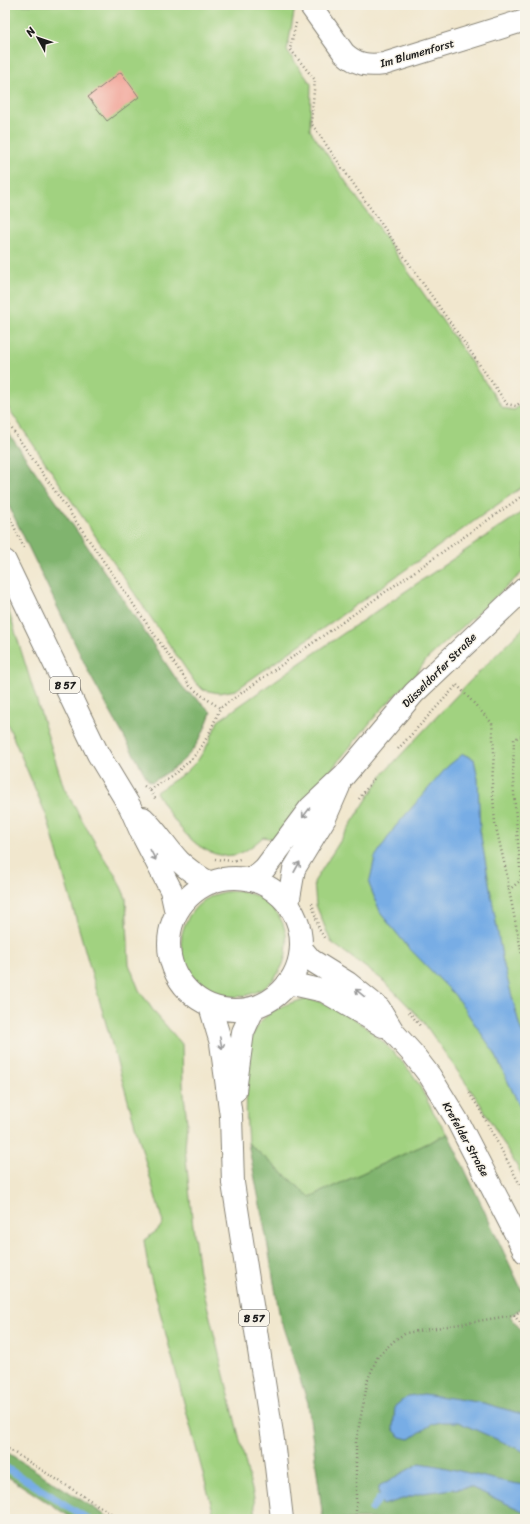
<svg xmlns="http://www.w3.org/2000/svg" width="530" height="1524" font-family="Sriracha,sans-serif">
<rect width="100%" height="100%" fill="#f7f3e8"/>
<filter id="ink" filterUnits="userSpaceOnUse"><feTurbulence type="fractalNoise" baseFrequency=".025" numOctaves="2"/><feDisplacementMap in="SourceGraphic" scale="8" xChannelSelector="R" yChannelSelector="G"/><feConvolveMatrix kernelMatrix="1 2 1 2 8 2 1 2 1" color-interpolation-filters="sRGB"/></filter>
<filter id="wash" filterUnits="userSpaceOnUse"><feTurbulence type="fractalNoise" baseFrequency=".012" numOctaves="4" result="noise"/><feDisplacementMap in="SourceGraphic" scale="16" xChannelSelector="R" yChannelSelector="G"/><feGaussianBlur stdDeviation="0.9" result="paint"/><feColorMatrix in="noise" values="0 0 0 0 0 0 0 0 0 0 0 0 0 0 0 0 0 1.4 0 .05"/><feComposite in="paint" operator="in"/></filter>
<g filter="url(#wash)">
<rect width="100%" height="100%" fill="#f1e7ce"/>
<path fill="#a1d280" stroke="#5e774e" d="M5,5H293L295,7L287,51L311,84L310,130L503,408L514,410L525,402V485L236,690L219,693L203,690L194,681L5,403Z
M525,510V570L427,659L416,674L378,713L274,839L263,837C255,844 245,853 234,855C197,861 172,818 156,792L185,773L198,760L208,744L218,721L303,661Z
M5,599L64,788L102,855L115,874L126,898L129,964L139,990L155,1013L182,1044L183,1085L187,1122L185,1148L192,1218L199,1272L254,1498L256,1519H215L148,1267L144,1240L158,1230L163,1223L47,817L5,718Z
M525,626V1180L481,1105L422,1020L384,981L331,942L316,905L314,882L383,774L472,679Z
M181 944a53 53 0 1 1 106 0a53 53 0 1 1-106 0Z
M308,999C348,1005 389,1044 413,1075C420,1085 425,1097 431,1108C436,1117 442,1125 448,1134L310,1197L248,1143C246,1120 246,1099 247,1076C248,1064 248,1046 252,1036C262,1012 284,1003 308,999Z"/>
<path fill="#80b46e" stroke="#4e6845" d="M5,428L81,537L175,677L186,691L200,701L211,712C198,750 186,762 152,782L148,780L91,677L5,498Z
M448,1134L525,1297V1306L510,1316L525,1335V1519H323L308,1403L280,1318L267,1241L248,1143L310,1197Z
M5,1451L111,1519H73L5,1475Z"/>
<path fill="#78ade5" stroke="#4a6480" d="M463,754L474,759L478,778L480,831L503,962L520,1027L525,1039V1118L494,1052L454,994L408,947L381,914L369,884L375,857L395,827L448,766Z
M424,1394L484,1403L525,1415V1452L458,1422H442L432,1424L410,1439L400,1437L393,1429L395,1406L408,1396Z
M420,1463C455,1468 489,1480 525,1485V1512L470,1487L422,1493L383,1505L379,1499V1486Z"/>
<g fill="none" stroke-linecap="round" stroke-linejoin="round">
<path stroke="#78ade5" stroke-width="7" d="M5,1467L88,1519
M372,1509L379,1499L386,1495"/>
</g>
<g id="blocks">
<path fill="#f2a99d" d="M121,72L139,97L107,121L88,97Z"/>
</g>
</g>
<g filter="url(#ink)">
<use href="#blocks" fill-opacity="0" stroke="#868275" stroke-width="1"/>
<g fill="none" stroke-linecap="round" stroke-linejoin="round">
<defs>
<path id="street" d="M310,5L344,53C357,65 368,66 384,64L525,20"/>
<path id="secondary" d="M251,880L265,868L310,808L344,776L414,693L525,588
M288,904L294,869L325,818L339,786
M301,948L311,960L348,983L379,1008L394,1033L413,1054L430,1076L457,1120L525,1252
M288,983L324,991L383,1026"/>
<path id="primary" d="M5,561L98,754L130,807L142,834L171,890L176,913
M143,818C157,831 166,847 179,861C188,870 199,877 210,883
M169 944a66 66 0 1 1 132 0a66 66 0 1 1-132 0Z
M210,1006L221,1043L231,1116L233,1183L273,1440L282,1519
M235,1091L243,1032L254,1008"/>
</defs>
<use href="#street" stroke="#868275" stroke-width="24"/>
<use href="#secondary" stroke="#868275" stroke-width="24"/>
<use href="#primary" stroke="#868275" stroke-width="24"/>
<path stroke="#868275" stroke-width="2.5" stroke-dasharray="1 3" stroke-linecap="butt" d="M296,23L290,49L315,80L311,123L507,404L516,406L525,399
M5,419L190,686L201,695L220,708
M5,507L25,550
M457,685L492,723L494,752L492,783L495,823L507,875L509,890
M525,735L514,739L513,781L521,880L509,890L525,970
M398,749L456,686
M144,786L150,790L156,800
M150,790C162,782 175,774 186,764C203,750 212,728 220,708L525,494
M359,799L375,777
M215,859L232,861L240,859
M312,903L319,929L325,939
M409,1012L421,1027
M469,1093L479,1108L525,1194
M514,1315L525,1330
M5,1447L120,1519
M356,1519V1442L368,1379L378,1356L396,1339L406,1333L514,1315L525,1308"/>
<use href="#street" stroke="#fff" stroke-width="22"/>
<use href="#secondary" stroke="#fff" stroke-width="22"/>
<use href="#primary" stroke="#fff" stroke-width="22"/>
</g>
<defs><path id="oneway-shaft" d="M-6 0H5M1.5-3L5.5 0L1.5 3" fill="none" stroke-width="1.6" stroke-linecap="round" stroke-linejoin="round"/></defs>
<g stroke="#999">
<use href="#oneway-shaft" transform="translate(306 813) rotate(127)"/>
<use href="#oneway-shaft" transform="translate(153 855) rotate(62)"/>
<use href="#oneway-shaft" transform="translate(297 867) rotate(-61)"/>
<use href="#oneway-shaft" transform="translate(360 993) rotate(-141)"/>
<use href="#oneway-shaft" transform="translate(221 1043) rotate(78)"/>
</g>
</g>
<g text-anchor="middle" stroke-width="3" stroke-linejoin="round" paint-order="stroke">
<g fill="#f7f3e8" stroke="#5e5c59" stroke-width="1">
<rect x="50" y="677" width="30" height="16" rx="3"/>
<rect x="239" y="1310" width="30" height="16" rx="3"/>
</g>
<g font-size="10" font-weight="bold" fill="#1c1c1c">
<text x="65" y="689">B 57</text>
<text x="254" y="1322">B 57</text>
</g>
<g font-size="11" fill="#1c1c1c" stroke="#f7f3e8">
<text transform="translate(417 53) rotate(-16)" y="4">Im Blumenforst</text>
<text transform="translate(439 670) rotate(-45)" y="4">Düsseldorfer Straße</text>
<text transform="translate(466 1139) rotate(61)" y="4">Krefelder Straße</text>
</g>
</g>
<rect width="530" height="1524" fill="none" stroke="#f7f3e8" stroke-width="20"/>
<g transform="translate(38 38) rotate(310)" stroke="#f7f3e8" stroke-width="3" paint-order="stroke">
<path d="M0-3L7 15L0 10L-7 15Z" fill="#1c1c1c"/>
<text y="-6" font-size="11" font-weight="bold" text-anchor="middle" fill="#1c1c1c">N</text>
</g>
</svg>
